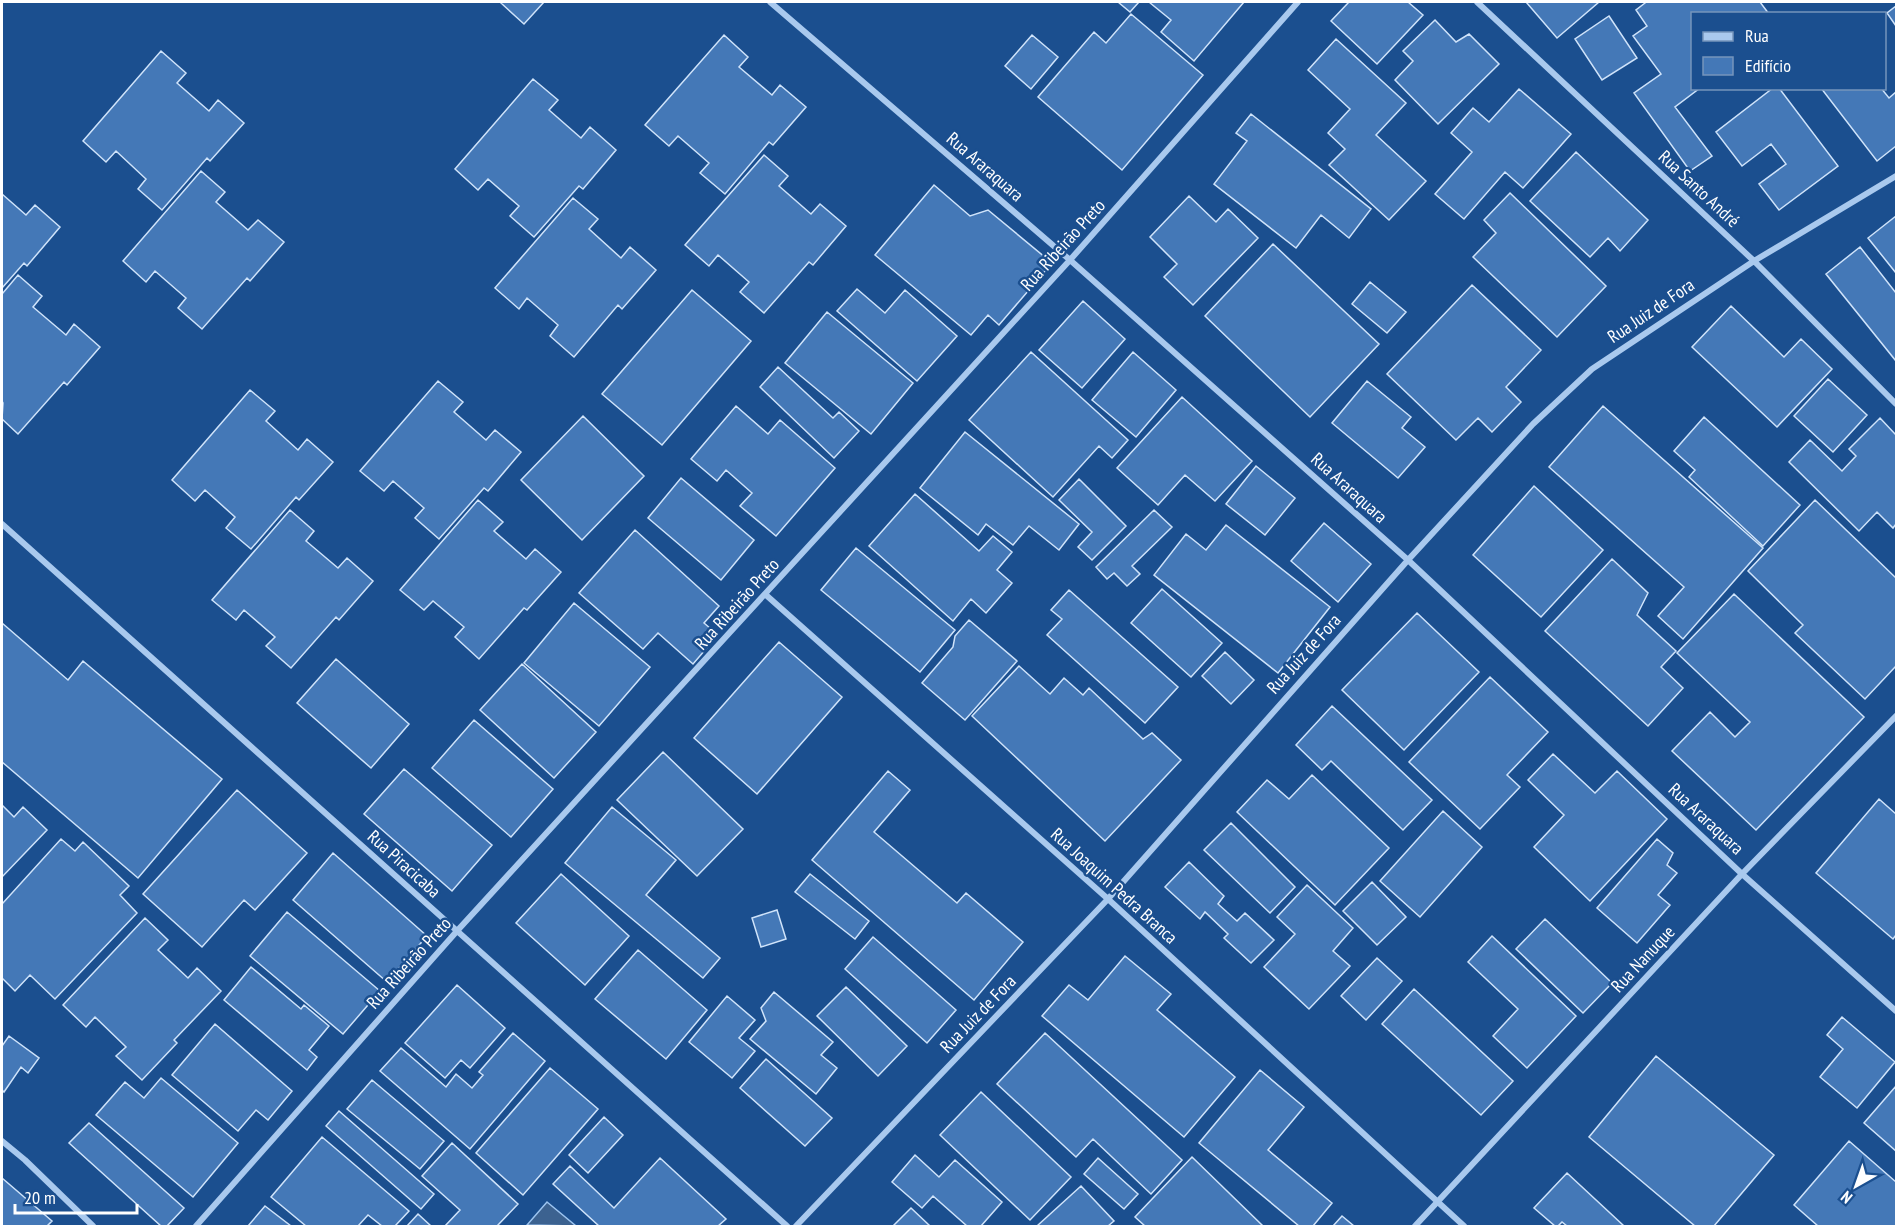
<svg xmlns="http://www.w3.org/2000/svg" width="1898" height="1228" font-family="'PT Sans Narrow',sans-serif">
<rect width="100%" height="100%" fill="#1b4f8f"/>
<path fill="#3c6290" stroke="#9cc4f0" stroke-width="1.5" d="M547,1202L576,1226L527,1225Z"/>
<path fill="#4478b7" stroke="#cfe3fa" stroke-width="1.5" d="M503,2H544L524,24L501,3Z
M1118,2H1139L1130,12Z
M1149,2H1244L1194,61L1161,32L1171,20Z
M1349,2H1408L1423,15L1377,64L1331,21Z
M1526,2H1599L1557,38Z
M1644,2H1760L1769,14H1692V88H1700L1675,107L1712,156L1690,171L1634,93L1661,74L1633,36L1647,26L1636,10L1645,3Z
M1896,6V26L1887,13Z
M1131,14L1203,75L1122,170L1038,97L1094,32L1106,43Z
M1609,16L1637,58L1602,80L1575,39Z
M1435,20L1456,42L1469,34L1499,64L1438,124L1395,80L1413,61L1403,51Z
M724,35L748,57L739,67L772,95L780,85L806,107L773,145L769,142L725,194L700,173L709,163L678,136L669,146L645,125Z
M1032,35L1058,57L1031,89L1005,66Z
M1336,39L1406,103L1376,135L1426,181L1389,220L1329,165L1345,149L1328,133L1350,109L1308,70Z
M161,51L186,73L177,83L209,111L218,100L244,123L210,161L207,158L162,210L138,189L146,179L116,151L106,162L83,141Z
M533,79L558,100L549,110L581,138L590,127L616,150L583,189L579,186L534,237L510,216L519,206L488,179L478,190L455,169Z
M1773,88H1779L1838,166L1779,210L1759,184L1786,164L1771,144L1742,166L1716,132Z
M1821,88H1881L1889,98L1896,92V146L1877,161Z
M1519,89L1571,134L1523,188L1505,172L1464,219L1435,194L1472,152L1451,133L1473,108L1489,122Z
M1251,114L1371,209L1349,238L1321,215L1296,248L1214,184L1247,141L1236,133Z
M1576,152L1648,220L1620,251L1608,238L1590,257L1530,201Z
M764,155L788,176L779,186L811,214L820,204L846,226L813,265L809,262L764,313L740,292L749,282L718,255L709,266L685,245Z
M201,171L225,192L216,202L248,230L258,220L284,242L250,281L247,278L202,329L178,308L186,298L155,271L146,282L123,261Z
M934,185L970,216L988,210L1052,263L999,325L988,315L971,335L875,255Z
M1510,193L1606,286L1557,337L1473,257L1496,233L1484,220Z
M2,194L26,215L35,205L60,227L27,266L24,263L2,288Z
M1189,196L1216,222L1228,209L1258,238L1193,305L1164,277L1177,264L1150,237Z
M573,198L598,219L589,229L621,258L630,247L656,270L622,309L618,305L574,357L550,336L558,325L527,298L519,309L495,288Z
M1896,216V273L1868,238Z
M1273,244L1379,344L1310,417L1205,316Z
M1860,247L1896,293V361L1826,274Z
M18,275L42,296L33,307L66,335L74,324L100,347L67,385L64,382L18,434L2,419L3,403L2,401V294Z
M1370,282L1406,312L1387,333L1352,304Z
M1472,285L1541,350L1506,387L1521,402L1492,432L1478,418L1456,440L1387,374Z
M857,289L885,313L905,290L957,336L917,381L837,311Z
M692,290L751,341L662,445L602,394Z
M1083,301L1125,339L1082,388L1039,350Z
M1731,306L1784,357L1801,339L1832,369L1777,427L1692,347Z
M827,312L913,383L871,434L785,363Z
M1031,352L1128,440L1112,458L1099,446L1053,497L969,420Z
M1133,352L1176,390L1136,437L1092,400Z
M778,367L833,418L839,412L859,431L834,458L760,387Z
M1828,379L1867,415L1833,452L1794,416Z
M438,381L463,402L454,412L486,440L495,430L521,452L488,491L484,488L439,539L415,518L424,508L393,481L384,491L360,471Z
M1367,381L1411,417L1402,428L1425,447L1398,478L1332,423Z
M250,390L275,411L266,421L298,450L307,439L333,462L299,500L296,497L251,549L226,528L235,517L205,490L195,501L172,480Z
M1182,397L1252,461L1215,501L1185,475L1158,505L1117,468Z
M736,406L768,434L780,420L835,468L776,536L740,506L752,493L726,470L717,481L691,459Z
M1603,406L1763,548L1683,639L1658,616L1684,587L1549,467Z
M583,416L644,476L582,540L521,480Z
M1704,417L1800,505L1763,546L1689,477L1695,470L1674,451Z
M1880,418L1896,435V524L1893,528L1877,512L1859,531L1789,462L1810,440L1842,471L1856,456L1849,449Z
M965,432L1079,524L1059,550L1029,526L1013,545L986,524L978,535L920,488Z
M1256,466L1295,498L1265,535L1226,504Z
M681,478L754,540L721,580L648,518Z
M1079,479L1126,526L1092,560L1078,547L1092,532L1059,500Z
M1534,486L1603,550L1541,617L1473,555Z
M915,494L979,551L993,536L1012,552L997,570L1012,583L986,613L971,599L953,621L869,546Z
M478,500L503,522L494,531L526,559L535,549L561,572L527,610L524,608L479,659L455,637L464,627L433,601L424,610L400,590Z
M1815,500L1896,578V666L1865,699L1795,633L1803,625L1748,571Z
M290,510L314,531L306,541L338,568L347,558L373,581L339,620L336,617L291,668L266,646L275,637L244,610L236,620L212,600Z
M1154,510L1172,527L1132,566L1140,574L1127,586L1114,573L1107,579L1096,567Z
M1324,523L1371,564L1338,602L1291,561Z
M1226,525L1330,607L1278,673L1154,575L1186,534L1206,550Z
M635,530L719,606L704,623L718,635L693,664L658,633L643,649L579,593Z
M856,548L955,630L920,672L821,590Z
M1612,559L1648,593L1637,615L1676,651L1661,667L1683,688L1648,726L1545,631Z
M1162,589L1222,643L1191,677L1131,623Z
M1069,590L1178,687L1145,723L1047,635L1062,619L1051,610Z
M1734,594L1864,717L1756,830L1672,751L1710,712L1735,737L1750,722L1677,653Z
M574,603L650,667L599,726L524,663Z
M1417,613L1479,672L1404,750L1342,690Z
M969,620L1017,661L965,720L922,683L953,647L955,636Z
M2,623L68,680L83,661L222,779L138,878L2,762Z
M779,642L842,697L757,794L694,738Z
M1225,652L1254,680L1231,704L1202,676Z
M336,659L409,724L371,768L297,703Z
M522,664L596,732L554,778L480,710Z
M1019,666L1050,694L1064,678L1083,695L1089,688L1143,739L1152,733L1181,760L1105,841L972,716Z
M1490,677L1548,732L1507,775L1520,787L1480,829L1409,762Z
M1332,706L1432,800L1403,830L1331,761L1322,770L1296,745Z
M474,720L553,789L511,837L432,768Z
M663,752L743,829L697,876L617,800Z
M1553,754L1595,793L1617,771L1667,819L1590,901L1534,847L1564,815L1528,780Z
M404,769L492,845L452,891L364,814Z
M888,771L910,790L874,832L957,903L966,893L1023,942L974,1000L812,860Z
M1312,775L1389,848L1335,905L1237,812L1267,780L1289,799Z
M237,790L307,853L255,910L244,900L202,947L143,894Z
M1879,799L1896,814V935L1893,939L1816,873Z
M2,805L14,817L23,807L47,830L2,877Z
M612,807L676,860L646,895L720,958L703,978L565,863Z
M1443,811L1482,847L1420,917L1380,881Z
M1231,823L1295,887L1270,913L1204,850Z
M61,839L75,851L83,842L129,886L120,895L137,913L55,999L30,975L15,991L2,978V904Z
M1657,839L1673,853L1667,865L1677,873L1658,895L1670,905L1637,943L1597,908Z
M333,853L427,936L387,982L293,900Z
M1189,862L1224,896L1218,904L1237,921L1245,913L1274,940L1251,963L1224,938L1228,934L1205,912L1200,919L1165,887Z
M561,874L629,936L585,985L516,923Z
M810,874L869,921L855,939L795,892Z
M1372,882L1406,917L1377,945L1343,911Z
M1307,885L1353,928L1333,951L1350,966L1309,1009L1264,967L1295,934L1277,917Z
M777,910L786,939L761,947L752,918Z
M287,912L380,991L343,1034L250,956Z
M145,918L168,940L158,950L188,978L197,968L221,991L174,1040L177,1043L142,1080L116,1056L126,1047L95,1017L86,1027L63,1005Z
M1545,919L1612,983L1583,1013L1516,949Z
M1492,936L1576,1016L1527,1068L1493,1036L1518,1009L1468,962Z
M873,937L956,1010L927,1043L845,969Z
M638,950L707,1010L666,1059L595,999Z
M1125,956L1171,994L1157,1010L1235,1077L1184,1137L1042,1016L1069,985L1088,1000Z
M1377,958L1402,981L1366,1020L1341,996Z
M251,967L301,1009L304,1005L329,1026L309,1050L317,1057L307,1070L224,1000Z
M457,985L505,1028L470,1068L461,1060L445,1078L405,1043Z
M846,987L907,1046L878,1076L817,1016Z
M1414,989L1513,1081L1481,1115L1382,1024Z
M774,992L833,1042L821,1055L837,1068L816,1094L750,1039L766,1021L761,1008Z
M727,996L755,1020L739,1038L755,1051L732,1078L689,1042Z
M1842,1017L1895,1062L1857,1108L1820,1077L1843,1049L1827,1035Z
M215,1024L292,1091L268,1120L256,1110L238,1131L172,1075Z
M513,1033L545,1061L470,1149L380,1071L401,1048L446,1087L456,1074L472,1088L483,1075L479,1072Z
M1045,1033L1182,1160L1151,1194L1093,1139L1076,1157L997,1084Z
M9,1036L39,1058L28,1073L21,1067L4,1092L2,1090V1046Z
M1656,1056L1774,1155L1714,1226H1695L1589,1137Z
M766,1059L832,1118L805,1146L740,1088Z
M550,1068L598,1109L523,1195L476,1153Z
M1260,1070L1304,1107L1268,1150L1332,1203L1313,1226H1299L1199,1143Z
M161,1078L238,1143L193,1197L96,1115L125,1082L144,1098Z
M372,1080L444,1141L420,1169L347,1109Z
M1896,1086V1151L1864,1123Z
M981,1092L1071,1177L1030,1220L940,1135Z
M339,1111L434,1194L421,1209L326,1126Z
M604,1117L623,1135L588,1173L569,1155Z
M89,1123L184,1208L167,1226H161L69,1143Z
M322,1137L409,1211L395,1226H382L368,1215L358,1226H306L271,1197Z
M1849,1141L1896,1182V1226H1818L1794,1205Z
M452,1143L518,1204L497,1226H445L460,1210L422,1176Z
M915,1155L939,1177L955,1160L1002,1202L981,1226H967L933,1196L922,1208L892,1182Z
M1192,1157L1263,1226H1145L1135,1217Z
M660,1158L726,1219L718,1226H599L553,1184L570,1166L614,1208Z
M1098,1158L1138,1194L1124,1209L1084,1174Z
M1567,1173L1624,1226H1567L1562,1222L1558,1226H1555L1534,1208Z
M2,1178L52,1221L47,1226H2Z
M1081,1186L1114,1221L1108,1226H1037Z
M265,1206L291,1226H248Z
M911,1208L930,1226H893Z
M418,1214L431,1226H407Z
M1342,1216L1354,1226H1333Z"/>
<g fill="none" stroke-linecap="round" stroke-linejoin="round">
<path stroke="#a9c9ee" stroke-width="6" d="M770,2L1070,260L1408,560L1742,874L1896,1011
M1477,2L1754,261L1896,404
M2,524L787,1226
M766,595L1108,899L1464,1226
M2,1141L25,1160L93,1226
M196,1226L457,931L1070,260L1298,2
M796,1226L1108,899L1408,560L1533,424L1592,369L1754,261L1896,176
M1415,1226L1742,874L1896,716"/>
</g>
<g text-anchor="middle" stroke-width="5" stroke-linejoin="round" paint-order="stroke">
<g font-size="18" fill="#fff" stroke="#1b4f8f">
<text transform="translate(985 167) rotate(41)" y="6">Rua Araraquara</text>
<text transform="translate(1699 189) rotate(43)" y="6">Rua Santo André</text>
<text transform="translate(1063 245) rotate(-48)" y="6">Rua Ribeirão Preto</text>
<text transform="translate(1651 311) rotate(-34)" y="6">Rua Juiz de Fora</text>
<text transform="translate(1349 488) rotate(42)" y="6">Rua Araraquara</text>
<text transform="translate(737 604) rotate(-48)" y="6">Rua Ribeirão Preto</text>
<text transform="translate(1304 654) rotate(-48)" y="6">Rua Juiz de Fora</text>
<text transform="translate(1706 819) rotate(43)" y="6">Rua Araraquara</text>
<text transform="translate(404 864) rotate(42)" y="6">Rua Piracicaba</text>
<text transform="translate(1114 886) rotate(42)" y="6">Rua Joaquim Pedra Branca</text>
<text transform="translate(1643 959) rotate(-47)" y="6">Rua Nanuque</text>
<text transform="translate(409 963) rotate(-48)" y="6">Rua Ribeirão Preto</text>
<text transform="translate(978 1014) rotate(-46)" y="6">Rua Juiz de Fora</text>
</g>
</g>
<rect width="1898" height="1228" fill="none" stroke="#ffffff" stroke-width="6"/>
<rect x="1691" y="12" width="195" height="78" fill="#1b4f8f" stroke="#7695bc" stroke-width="1.5"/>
<rect x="1703" y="32" width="30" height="9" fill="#a9c9ee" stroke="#7695bc" stroke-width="1.5"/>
<text x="1745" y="42" font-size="18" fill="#ffffff">Rua</text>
<rect x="1703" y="57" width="30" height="18" fill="#4478b7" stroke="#7695bc" stroke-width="1.5"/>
<text x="1745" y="72" font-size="18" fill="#ffffff">Edifício</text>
<g transform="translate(1856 1186) rotate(220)" stroke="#1b4f8f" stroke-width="4.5" paint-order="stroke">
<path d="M0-4.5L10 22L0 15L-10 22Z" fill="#ffffff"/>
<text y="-9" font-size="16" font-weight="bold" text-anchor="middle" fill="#ffffff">N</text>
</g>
<path d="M15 1204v9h122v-9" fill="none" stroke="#ffffff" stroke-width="3"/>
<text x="24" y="1204" font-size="18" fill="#ffffff" stroke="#1b4f8f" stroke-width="4.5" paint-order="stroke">20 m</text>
</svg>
